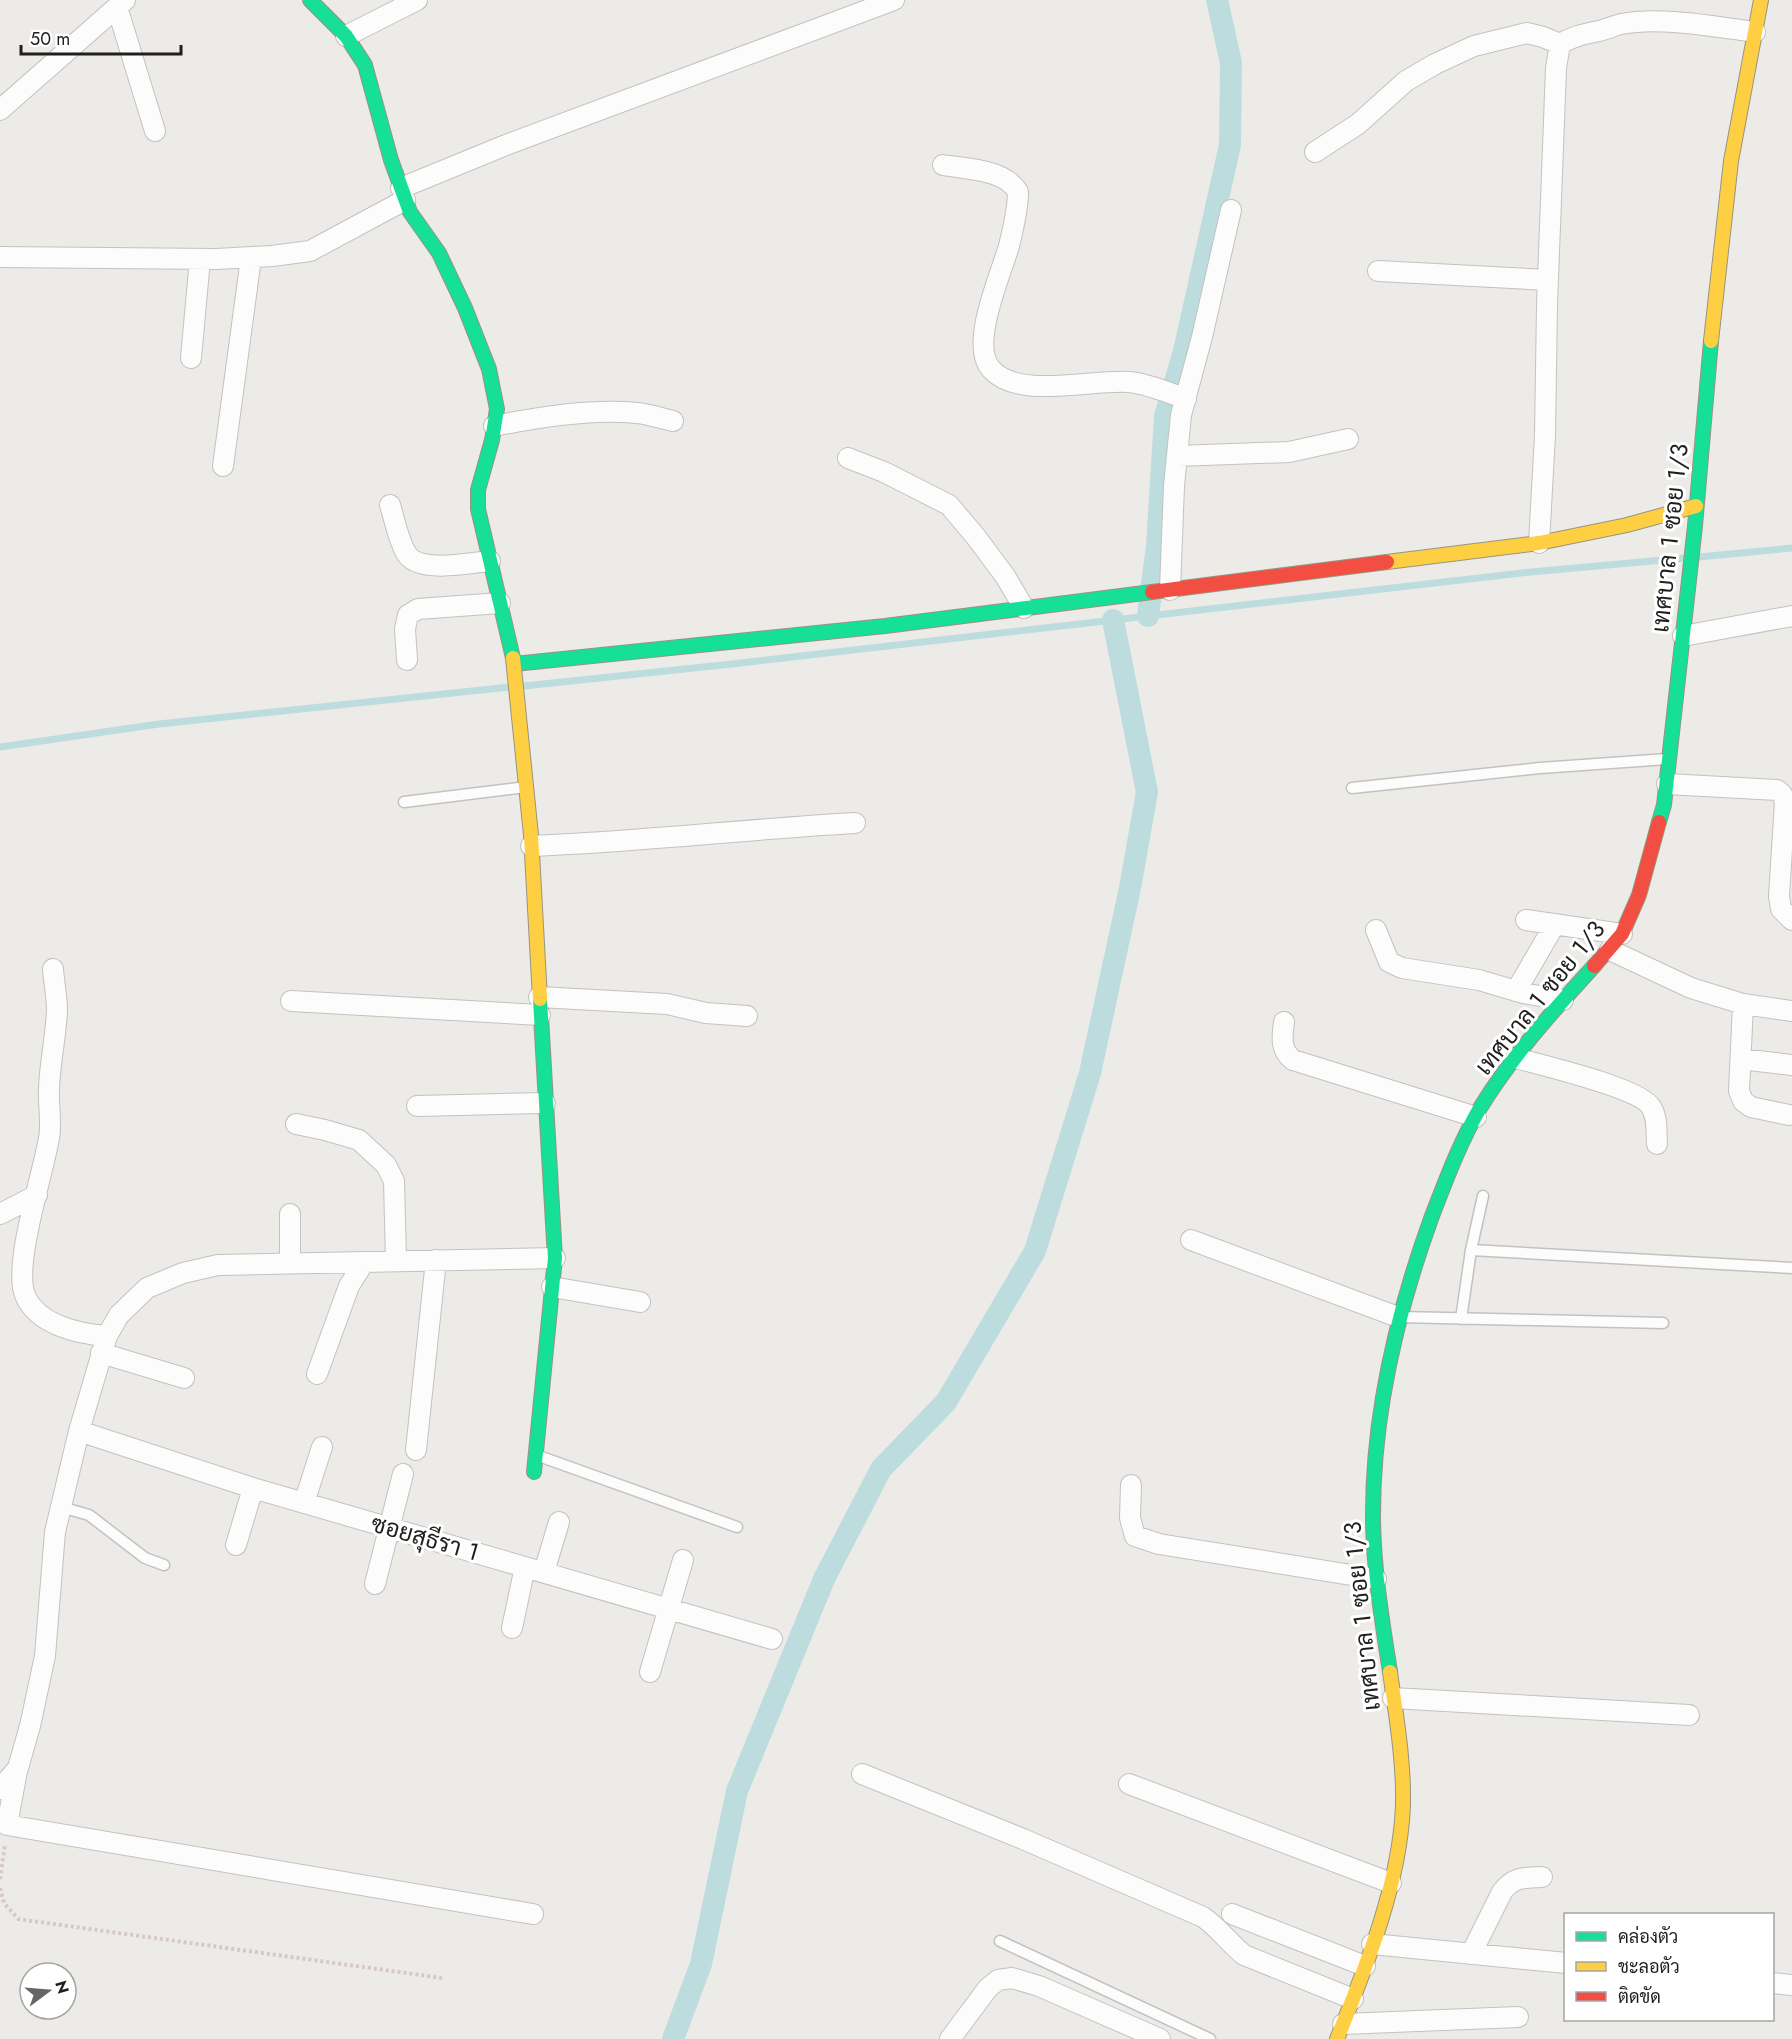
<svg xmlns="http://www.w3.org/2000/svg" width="1792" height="2039" font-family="Jost,Sarabun,sans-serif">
<rect width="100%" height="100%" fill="#edebe8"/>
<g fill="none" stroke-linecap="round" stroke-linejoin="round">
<path stroke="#bddcde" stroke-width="7" d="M1699,557L1792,548
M524,686L732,664L1531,572L1685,558
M0,747L159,724L510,687"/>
<path stroke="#bddcde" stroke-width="22" d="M1148,616L1157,546L1165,416L1184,351L1230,145L1231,63L1217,0
M673,2039L701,1964L737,1791L824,1579L881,1469L946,1402L1035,1251L1090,1073L1130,888L1147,792L1113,620"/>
<defs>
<path id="lane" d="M1352,788L1540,768L1667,759
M404,802L526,787
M1471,1250L1792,1268
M1400,1317L1663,1323
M1461,1319L1471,1250L1483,1196
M536,1455L737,1527
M61,1507L89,1515L145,1558L164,1565
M1000,1941L1210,2039"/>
<path id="street" d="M117,7L155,131
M346,36L417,0
M0,110L125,0
M1315,152L1358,124L1406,81L1435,64L1474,46L1527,33L1543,37L1560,44
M943,165C966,169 1005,169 1018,192C1018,210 1013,229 1009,246C1001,274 969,345 991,369C1018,400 1091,379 1129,382C1148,384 1167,392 1186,399
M401,188L506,145L894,0
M0,257L216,259L272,256L310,251L405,200
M1378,271L1548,280
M191,358L200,259
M494,426C538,417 592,408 637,413C648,414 661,418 673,421
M1177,456L1289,452L1348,439
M848,458L884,472L949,505L976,537L1005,576L1024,608
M223,466L251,258
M390,505C395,521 398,539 406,553C418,574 469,563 490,561
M1539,543L1545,435L1547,305L1556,68L1560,44C1573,36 1585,34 1599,31C1607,29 1614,26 1621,24C1661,16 1715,27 1755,32
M1170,590L1174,486L1181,415L1202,337L1231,210
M1683,636L1792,616
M407,660L405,629L408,615L418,609L500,603
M1667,784L1777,790L1782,794L1785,802L1779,896L1781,909L1792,920
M531,846C639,842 747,829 855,823
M1526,920L1622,934
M1376,930L1389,962L1402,968L1479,980L1523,993L1563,1000
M1610,950L1691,988L1743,1004L1792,1011
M53,969C54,983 57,997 57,1010C56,1036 50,1062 49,1088C48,1104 52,1122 49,1138C43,1174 13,1265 25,1295C37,1325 79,1334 107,1336
M1516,991L1555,924
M539,997L667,1004L706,1013L747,1016
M291,1001L540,1015
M1743,1004L1739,1091L1743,1101L1751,1107L1789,1115
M1284,1022C1282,1037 1280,1050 1293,1060L1476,1117
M1516,1058C1541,1065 1640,1088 1651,1107C1658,1118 1656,1131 1657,1144
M1741,1059L1792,1065
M417,1106L545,1103
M296,1124L325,1130L359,1140L386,1165L394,1181L396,1261
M0,1214L37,1195
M1191,1240L1398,1317
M290,1263V1214
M552,1287L640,1302
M101,1353L184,1378
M317,1374L349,1286L364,1262
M79,1431L253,1488L772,1639
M416,1450L436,1260
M1131,1485L1130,1518L1135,1536L1159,1544L1376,1579
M304,1503L322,1447
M236,1545L253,1488
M544,1572L559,1522
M375,1584L403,1474
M512,1628L525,1567
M650,1672L683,1560
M1393,1698L1689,1715
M17,1771L7,1825L533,1914
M862,1774L1023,1839L1203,1917C1218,1927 1229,1943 1244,1955L1353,1999
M1129,1784L1391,1883
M0,1789L18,1768L30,1726L45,1656L55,1532L79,1431L107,1336L119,1315L147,1288L183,1273L218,1265L555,1258
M1232,1914L1365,1966
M1372,1944L1566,1963
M1471,1954L1502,1892C1514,1876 1524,1878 1542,1877
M1772,1983L1792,1985
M1343,2024L1518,2017
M950,2039L988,1988L998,1980L1012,1978L1039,1986L1160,2039"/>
<path id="fast" d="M310,0L346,36L365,65L391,160L410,212L439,253L465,308L489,369L497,409L492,440L478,490V509L513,658
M514,664L885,626L1152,592
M1659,822L1664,805L1695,526L1711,341
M534,1472L555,1258L540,999
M1390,1672C1382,1620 1373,1567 1373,1514C1373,1411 1397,1312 1432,1216C1446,1180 1460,1142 1480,1108C1512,1056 1553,1011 1594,966"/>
<path id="slow" d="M1711,341L1731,161L1761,0
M1387,562L1539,543L1627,525L1696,506
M513,658L531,835L540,999
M1337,2039C1366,1967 1400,1884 1403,1805C1404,1761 1396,1715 1390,1672"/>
<path id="jam" d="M1152,592L1387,562
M1594,966L1622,934L1639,895L1659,822"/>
</defs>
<use href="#lane" stroke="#c3c2c0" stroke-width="13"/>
<use href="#street" stroke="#c3c2c0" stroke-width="22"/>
<use href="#fast" stroke="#969581" stroke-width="16"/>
<use href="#slow" stroke="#969581" stroke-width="16"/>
<use href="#jam" stroke="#969581" stroke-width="16"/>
<path stroke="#d6c8c7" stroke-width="4" stroke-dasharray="3 3" stroke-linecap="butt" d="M0,1879L5,1845
M0,1888L4,1903L18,1919L442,1978"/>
<use href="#lane" stroke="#fcfcfc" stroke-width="10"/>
<use href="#street" stroke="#fcfcfc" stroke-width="20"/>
<use href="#fast" stroke="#16e098" stroke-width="14"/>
<use href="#slow" stroke="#ffcf43" stroke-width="14"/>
<use href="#jam" stroke="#f24e42" stroke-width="14"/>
</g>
<g text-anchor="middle" stroke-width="6" stroke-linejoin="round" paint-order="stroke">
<g font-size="24" fill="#1f1f1f" stroke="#fff">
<text transform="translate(1670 538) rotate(-84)" y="8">เทศบาล 1 ซอย 1/3</text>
<text transform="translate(1540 998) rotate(-51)" y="8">เทศบาล 1 ซอย 1/3</text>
<text transform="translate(425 1538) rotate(16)" y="8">ซอยสุธีรา 1</text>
<text transform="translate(1362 1616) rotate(-96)" y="8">เทศบาล 1 ซอย 1/3</text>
</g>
</g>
<rect x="1564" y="1913" width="210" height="108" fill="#ffffff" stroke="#a5a5a5" stroke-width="1.5"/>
<rect x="1576" y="1932" width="30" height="9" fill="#16e098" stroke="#a5a5a5" stroke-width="1.5"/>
<text x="1618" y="1943" font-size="18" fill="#1f1f1f">คล่องตัว</text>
<rect x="1576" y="1962" width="30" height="9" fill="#ffcf43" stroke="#a5a5a5" stroke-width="1.5"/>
<text x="1618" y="1973" font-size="18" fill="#1f1f1f">ชะลอตัว</text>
<rect x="1576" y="1992" width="30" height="9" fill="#f24e42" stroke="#a5a5a5" stroke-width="1.5"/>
<text x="1618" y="2003" font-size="18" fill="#1f1f1f">ติดขัด</text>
<g transform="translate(48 1991) rotate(74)"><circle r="28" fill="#ffffff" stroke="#a5a5a5" stroke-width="1.5"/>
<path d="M0-4.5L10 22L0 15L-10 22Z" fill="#676665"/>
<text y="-9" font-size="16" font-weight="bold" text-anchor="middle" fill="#1f1f1f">N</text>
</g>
<path d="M21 45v9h160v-9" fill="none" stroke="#1f1f1f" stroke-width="3"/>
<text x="30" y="45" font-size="18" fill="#1f1f1f" stroke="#ffffff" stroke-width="4.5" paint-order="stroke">50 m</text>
</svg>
